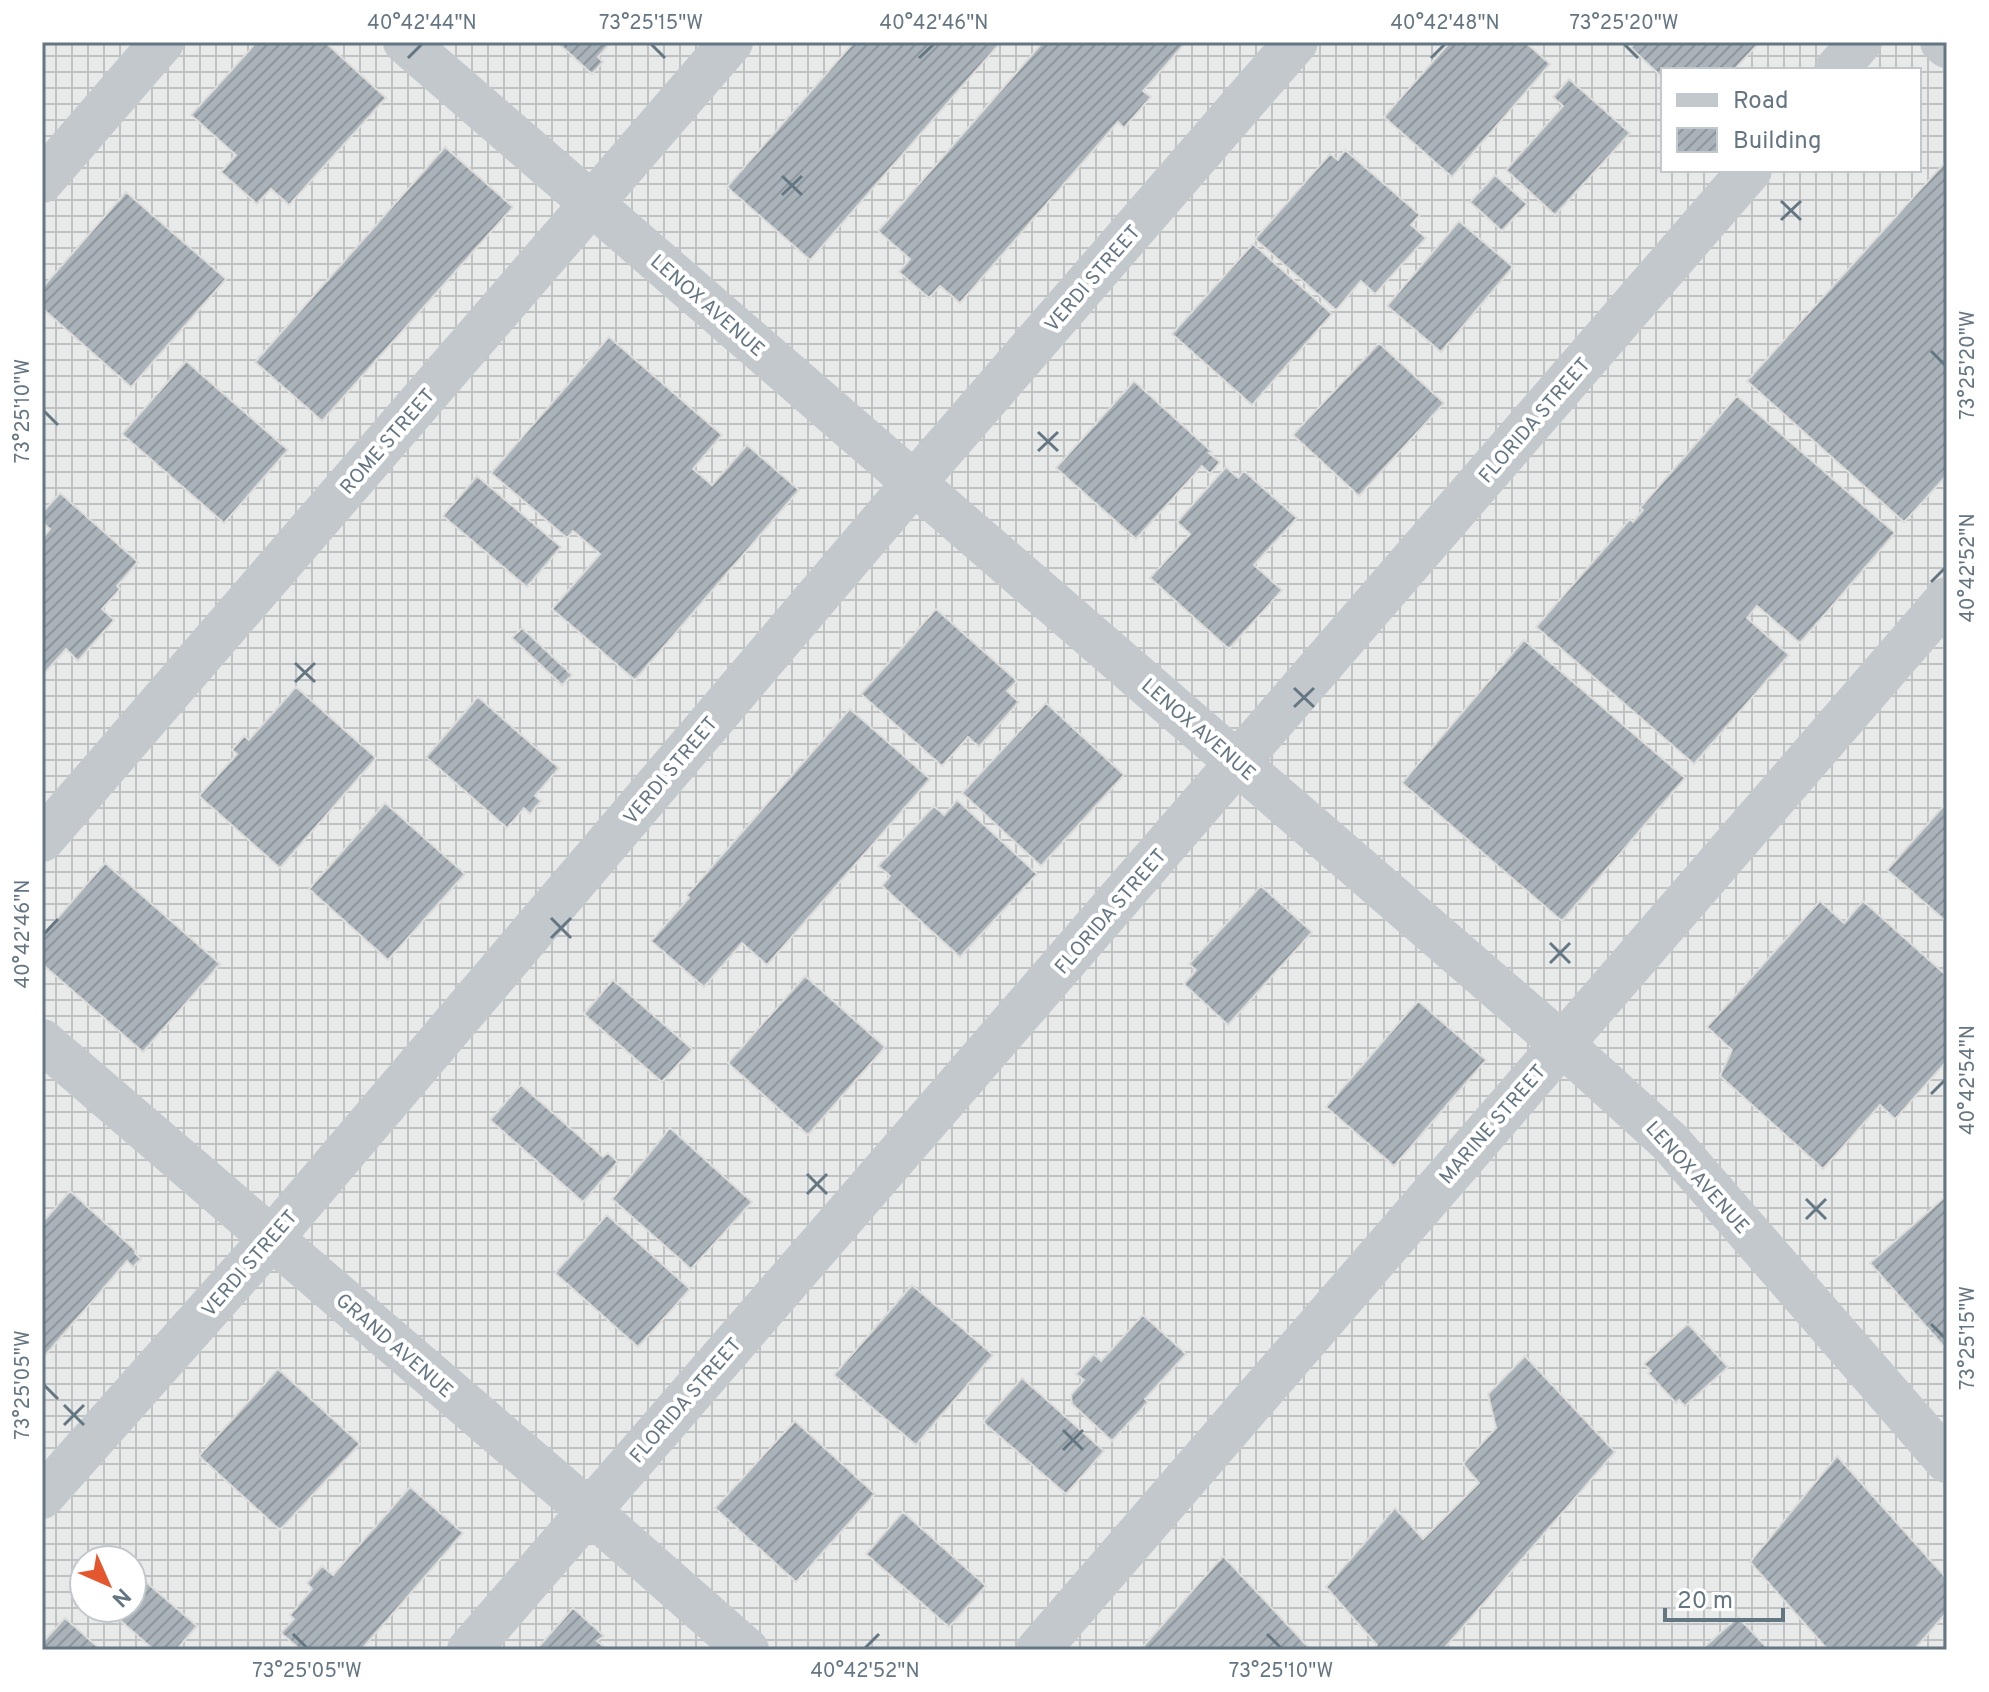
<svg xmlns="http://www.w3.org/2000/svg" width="1989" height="1692" font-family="Overpass,sans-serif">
<defs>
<pattern id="industrial-grid" width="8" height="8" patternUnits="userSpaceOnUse" patternTransform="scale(2)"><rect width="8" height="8" fill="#e8e9e9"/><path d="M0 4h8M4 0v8" fill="none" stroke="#c0c1c2"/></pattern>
<pattern id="building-hatch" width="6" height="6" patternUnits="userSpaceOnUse" patternTransform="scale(2)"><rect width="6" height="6" fill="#aab3b9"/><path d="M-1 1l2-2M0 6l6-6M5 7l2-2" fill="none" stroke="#8e969c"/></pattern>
</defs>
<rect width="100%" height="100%" fill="#fafaf8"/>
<path fill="url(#industrial-grid)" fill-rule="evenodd" d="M42,42H1947V1650H42ZM1663,70H1919V170H1663ZM84,1560H132V1608H84Z"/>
<path fill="url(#building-hatch)" stroke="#dcdcda" stroke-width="2" d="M257,42H325L386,98L289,205L271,189L257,204L221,172L236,155L191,115Z
M557,42H611L598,57L603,62L592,74Z
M854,42H1001L810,260L727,187Z
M1043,42H1186L1143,91L1151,97L1124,128L1118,122L960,303L940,286L929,298L899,272L910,259L878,231Z
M1450,42H1525L1550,64L1452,177L1384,117Z
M1636,42H1760L1734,70H1663V78L1631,48Z
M1569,79L1630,133L1555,215L1506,170L1563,106L1553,97Z
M445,147L513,207L322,421L255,362Z
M1345,150L1420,215L1411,225L1426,238L1375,294L1361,281L1336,310L1255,239L1330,154L1338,160Z
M1947,160V475L1904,522L1747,381Z
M1495,175L1527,204L1502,231L1470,202Z
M126,192L226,279L131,387L42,308V288Z
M1459,221L1513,267L1441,352L1387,306Z
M1253,244L1332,314L1252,405L1172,334Z
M609,337L722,435L693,469L712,485L747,445L799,490L635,680L552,609L600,554L573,531L567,538L491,473Z
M1379,343L1444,403L1359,496L1293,435Z
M186,361L288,450L224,523L122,434Z
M1134,381L1212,452L1209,453L1220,462L1210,474L1202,466L1136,539L1056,468Z
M1737,396L1895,533L1800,643L1757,606L1747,618L1789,655L1694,764L1536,627L1630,519L1633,522L1643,510L1640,508Z
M1226,467L1238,478L1244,471L1297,518L1254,565L1282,590L1229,649L1150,578L1190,534L1177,522Z
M477,476L561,547L527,587L443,516Z
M60,493L138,562L117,586L120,589L102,609L114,620L78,661L66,649L42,676V539L50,529L42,522V513Z
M936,609L1017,681L1007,691L1019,702L979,747L968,737L942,766L861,694Z
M522,628L572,675L562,685L512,638Z
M1524,640L1685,778L1562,921L1402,783Z
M296,687L376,758L280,868L199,796L237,754L232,750L244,736L249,740Z
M478,697L559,768L535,796L541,801L530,814L524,808L507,828L426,757Z
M1046,703L1124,775L1041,866L962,793Z
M850,709L930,779L767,965L742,943L704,987L651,941L689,898L687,895Z
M957,800L1037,874L960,957L882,886L890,876L878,866L934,806L944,815Z
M1947,802V922L1887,870Z
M385,803L465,874L388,960L309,889Z
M105,863L220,964L143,1052L42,964V936Z
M1261,886L1312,932L1228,1025L1184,984L1196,970L1189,964Z
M1820,901L1844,923L1863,901L1947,976V1061L1895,1119L1880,1105L1823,1169L1720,1076L1732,1050L1707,1027Z
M805,976L885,1047L808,1135L728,1063Z
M613,980L692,1049L662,1082L584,1014Z
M1418,1001L1486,1060L1394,1166L1326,1107Z
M521,1085L603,1157L608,1153L618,1162L583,1202L490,1120Z
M670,1128L752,1202L691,1269L612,1199Z
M70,1191L136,1251L135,1253L141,1259L133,1267L127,1261L42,1359V1223Z
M1947,1195V1350L1870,1263Z
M607,1215L690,1289L638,1347L555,1273Z
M912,1285L993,1355L916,1445L834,1375Z
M1143,1315L1186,1354L1145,1399L1148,1402L1112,1441L1072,1404L1071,1395L1084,1380L1076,1374L1094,1354L1101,1361Z
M1688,1324L1728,1367L1685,1406L1679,1400L1676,1403L1648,1373L1651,1371L1644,1364Z
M1525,1356L1615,1452L1443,1650H1372L1377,1645L1326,1587L1395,1508L1423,1539L1479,1483L1463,1464L1496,1428L1488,1394Z
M278,1369L360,1444L280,1530L199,1456Z
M1022,1378L1104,1451L1066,1494L983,1422Z
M795,1421L875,1494L796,1582L715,1508Z
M1837,1456L1947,1579V1612L1914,1650H1828L1750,1562Z
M410,1487L463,1533L361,1650H301L281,1633L294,1619L290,1615L312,1589L307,1583L322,1566L333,1575Z
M903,1512L986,1586L949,1627L866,1554Z
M1223,1556L1311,1650H1143L1142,1648Z
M132,1570L197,1626L176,1650H154L106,1608H132Z
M573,1608L604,1636L597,1641L608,1650H536Z
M1738,1617L1769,1650H1701Z
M65,1618L101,1650H42V1643Z"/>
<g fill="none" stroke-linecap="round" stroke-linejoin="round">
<path stroke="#c3c8cc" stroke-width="44" d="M405,42L1562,1044L1670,1142L1947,1461
M1942,42L1947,46
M1836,70L1860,42
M42,181L162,42
M42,840L731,42
M42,1041L589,1511L747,1650
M42,1497L271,1239L913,484L1296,42
M469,1650L1750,170
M1038,1650L1947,599"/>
</g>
<path fill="none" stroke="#657683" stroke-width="3" d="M651,44L665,58M1624,44L1638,58M408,58L422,44M919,58L934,44M1431,58L1445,44M782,176L802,195M782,195L802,176M1781,201L1801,220M1781,220L1801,201M1931,351L1945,365M44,411L58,425M1038,432L1058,451M1038,451L1058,432M1931,582L1945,568M295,663L315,682M295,682L315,663M1294,688L1314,707M1294,707L1314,688M551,918L571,938M44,934L58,919M551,938L571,918M1550,943L1570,963M1550,963L1570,943M1931,1094L1945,1080M807,1174L827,1194M807,1194L827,1174M1806,1199L1826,1219M1806,1219L1826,1199M1931,1324L1945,1338M44,1385L58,1399M64,1405L84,1425M64,1425L84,1405M1063,1430L1083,1450M1063,1450L1083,1430M293,1634L307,1648M1267,1634L1281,1648M865,1648L879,1634"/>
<g text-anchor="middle" stroke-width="8" stroke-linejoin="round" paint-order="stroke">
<g font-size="20" fill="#657683" stroke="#fff">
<text transform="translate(1092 278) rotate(-49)" y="7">VERDI STREET</text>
<text transform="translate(708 305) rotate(41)" y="7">LENOX AVENUE</text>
<text transform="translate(1534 420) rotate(-49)" y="7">FLORIDA STREET</text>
<text transform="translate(387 441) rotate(-49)" y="7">ROME STREET</text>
<text transform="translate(1199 729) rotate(41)" y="7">LENOX AVENUE</text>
<text transform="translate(670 770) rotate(-50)" y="7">VERDI STREET</text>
<text transform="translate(1110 911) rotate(-49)" y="7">FLORIDA STREET</text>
<text transform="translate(1492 1124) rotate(-49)" y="7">MARINE STREET</text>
<text transform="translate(1698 1177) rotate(48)" y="7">LENOX AVENUE</text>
<text transform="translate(249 1263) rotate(-49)" y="7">VERDI STREET</text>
<text transform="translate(395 1345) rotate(41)" y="7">GRAND AVENUE</text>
<text transform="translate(685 1400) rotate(-49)" y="7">FLORIDA STREET</text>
</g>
</g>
<rect width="1989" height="1692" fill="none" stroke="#ffffff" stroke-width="88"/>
<rect x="1661" y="68" width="260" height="104" fill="#ffffff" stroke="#c1c8cd" stroke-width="2"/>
<rect x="1677" y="94" width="40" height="12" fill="#c3c8cc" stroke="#c1c8cd" stroke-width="2"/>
<text x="1733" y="108" font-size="24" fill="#657683">Road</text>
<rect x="1677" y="128" width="40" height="24" fill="url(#building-hatch)" stroke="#c1c8cd" stroke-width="2"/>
<text x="1733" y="148" font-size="24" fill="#657683">Building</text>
<g transform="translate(108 1584) rotate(135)"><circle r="38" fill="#ffffff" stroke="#c1c8cd" stroke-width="2"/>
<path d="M0-6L14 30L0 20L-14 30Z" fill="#e4572e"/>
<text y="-12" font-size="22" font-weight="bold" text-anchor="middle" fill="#657683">N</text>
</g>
<path d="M1665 1608v12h118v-12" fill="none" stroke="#657683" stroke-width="4"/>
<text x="1677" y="1608" font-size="24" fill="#657683" stroke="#ffffff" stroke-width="6" paint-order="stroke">20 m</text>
<rect x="44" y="44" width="1901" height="1604" fill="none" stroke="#657683" stroke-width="3"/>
<g font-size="20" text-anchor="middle" fill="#657683">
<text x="422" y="29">40°42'44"N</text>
<text x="651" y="29">73°25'15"W</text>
<text x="934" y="29">40°42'46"N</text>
<text x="1445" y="29">40°42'48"N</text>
<text x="1624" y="29">73°25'20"W</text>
<text transform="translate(1967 365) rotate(-90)" y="7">73°25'20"W</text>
<text transform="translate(22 411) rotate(-90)" y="7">73°25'10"W</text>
<text transform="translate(1967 568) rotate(-90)" y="7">40°42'52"N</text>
<text transform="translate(22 934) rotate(-90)" y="7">40°42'46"N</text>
<text transform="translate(1967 1080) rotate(-90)" y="7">40°42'54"N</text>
<text transform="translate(1967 1338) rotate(-90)" y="7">73°25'15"W</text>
<text transform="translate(22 1385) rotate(-90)" y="7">73°25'05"W</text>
<text x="307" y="1677">73°25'05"W</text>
<text x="865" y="1677">40°42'52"N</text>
<text x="1281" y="1677">73°25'10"W</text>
</g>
</svg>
